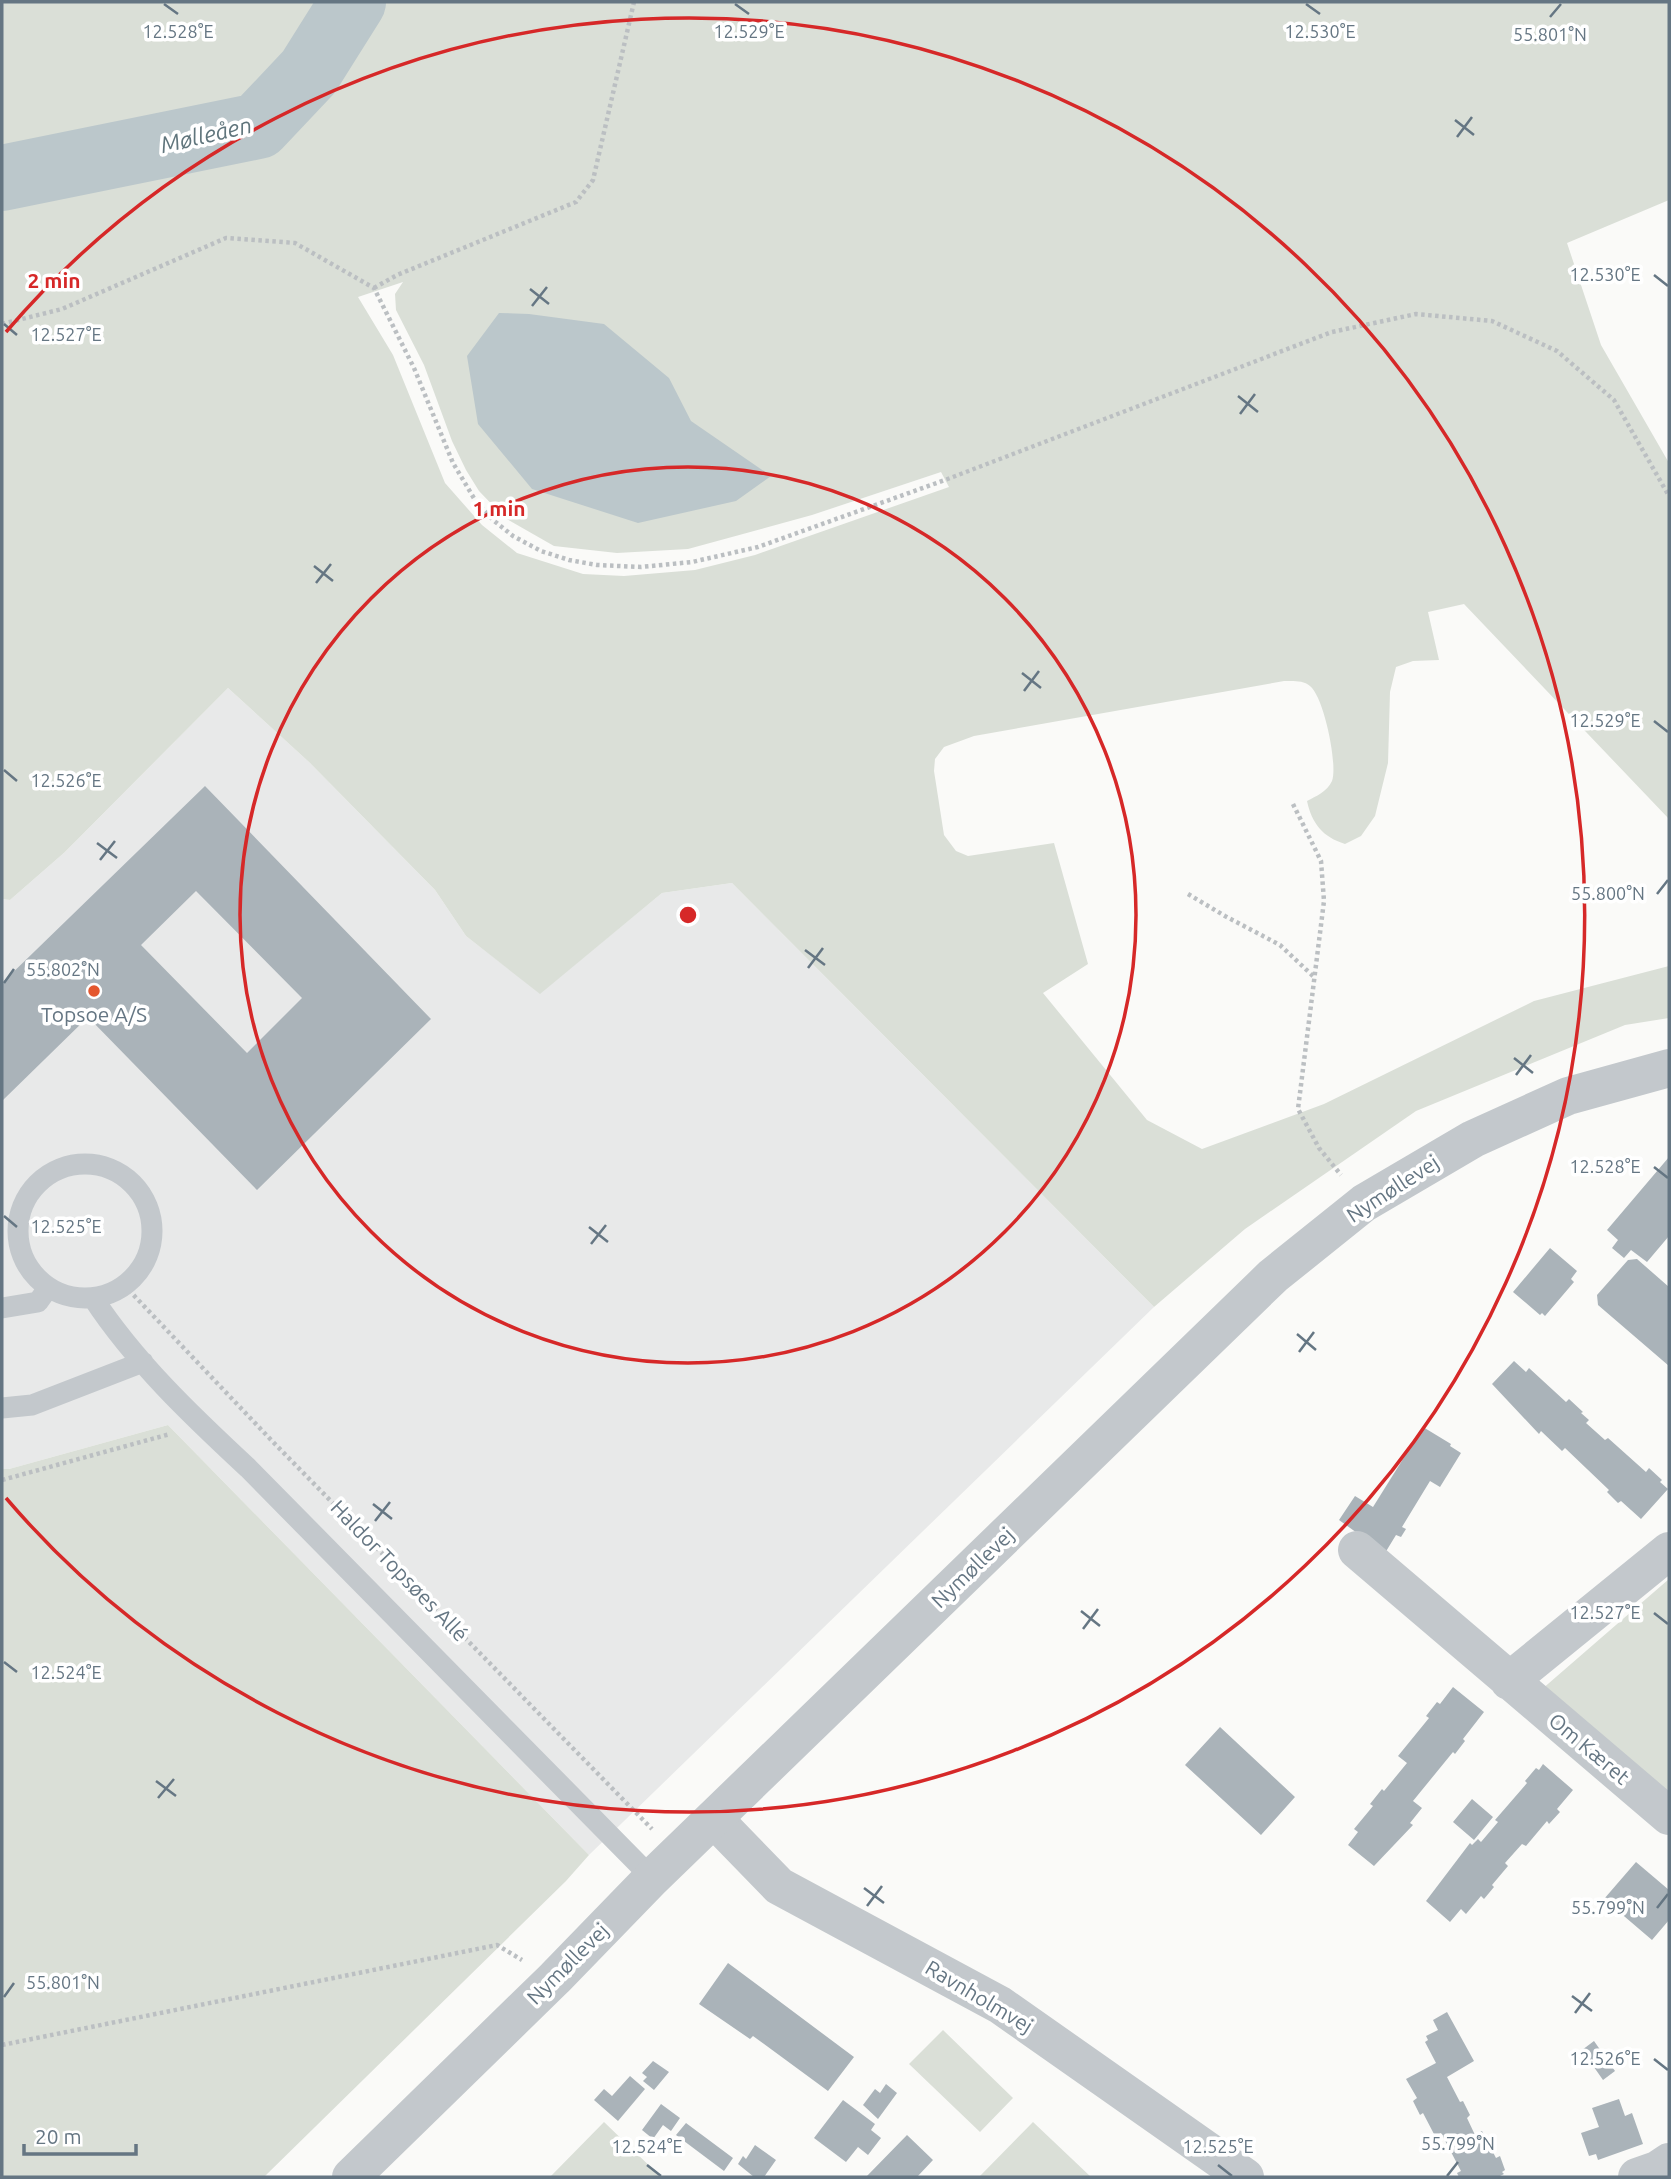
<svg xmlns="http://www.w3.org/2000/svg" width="1671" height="2179" font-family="Ubuntu,sans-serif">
<rect width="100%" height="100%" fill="#fafaf8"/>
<path fill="#e8e9e9" d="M228,688L310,763L435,890L466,936L540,993L662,893L732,883L1154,1307L589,1855L168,1425L9,1469H2V899L10,900L65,852Z"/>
<path fill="#dadfd7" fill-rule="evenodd" d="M2,2H1669V200L1567,243L1601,345L1669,463V819L1464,604L1428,612L1439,660L1413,661L1396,667L1390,692L1388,763L1375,816L1361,836L1345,844C1323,837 1312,824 1307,801C1316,796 1327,792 1332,781C1338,765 1324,697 1310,686C1303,680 1293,681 1284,681L974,736L944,747L935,759L934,771L944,835L956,851L968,856L1054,843L1088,964L1043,993L1147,1120L1202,1149L1324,1104L1534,1001L1669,966V1018L1625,1025L1416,1111L1245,1229L1154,1307L732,883L662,893L540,994L466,936L435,890L310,763L228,688L65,852L10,900L2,899ZM403,282L395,294L396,310L424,365L452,441L466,470L479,491L505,518L554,546L617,553L688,549L812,515L941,472L949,487L755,555L695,570L624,576L583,574L517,553L482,525L445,483L393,355L358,297Z
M168,1425L589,1855L566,1881L264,2177H2V1469H9Z
M1669,1579V1799L1541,1690Z
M943,2030L1013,2098L980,2132L909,2064Z
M604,2122L661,2177H550Z
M1033,2122L1091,2177H979Z"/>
<path fill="#bbc7cb" d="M499,313L529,314L604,324L669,378L691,421L771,476L736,501L638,523L532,489L478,424L467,356Z"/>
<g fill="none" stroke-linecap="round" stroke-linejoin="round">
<path stroke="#bbc7cb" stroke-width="66" d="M2,178L258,126L309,72L353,2"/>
</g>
<path fill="#aab3b9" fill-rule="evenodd" d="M205,786L431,1019L257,1190L88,1017L2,1101V983ZM196,891L302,998L247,1053L141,945Z
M1669,1157V1236L1647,1262L1631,1250L1624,1258L1612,1248L1618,1240L1607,1230Z
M1550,1248L1577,1271L1571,1279L1574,1282L1545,1316L1542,1313L1540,1315L1513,1292Z
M1637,1259L1669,1287V1366L1598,1305L1597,1295L1628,1260Z
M1514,1361L1526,1372L1529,1368L1566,1402L1569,1399L1583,1412L1581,1413L1589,1420L1586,1423L1605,1440L1608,1438L1646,1472L1649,1468L1662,1480L1660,1482L1668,1489L1641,1519L1621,1501L1618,1503L1607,1492L1609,1490L1565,1448L1562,1451L1541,1431L1539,1434L1492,1384Z
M1423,1427L1451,1444L1450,1446L1461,1453L1440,1487L1430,1481L1402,1527L1406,1529L1401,1537L1396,1535L1385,1553L1339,1520L1355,1496L1373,1507Z
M1453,1687L1484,1712L1463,1739L1465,1741L1455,1754L1453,1752L1413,1801L1422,1808L1410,1823L1413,1825L1374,1866L1348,1845L1358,1832L1354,1829L1373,1806L1370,1804L1382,1789L1384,1791L1407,1763L1398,1756L1429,1718L1426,1716L1437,1702L1440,1704Z
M1220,1727L1295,1797L1261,1835L1185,1765Z
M1543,1764L1573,1790L1557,1809L1560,1812L1549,1824L1547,1821L1526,1846L1522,1844L1505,1863L1508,1866L1492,1885L1494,1887L1484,1899L1481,1896L1466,1914L1461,1909L1450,1922L1426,1901L1470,1843L1472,1845L1478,1839L1481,1842L1498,1822L1495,1820L1527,1783L1525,1781L1536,1768L1539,1770Z
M1472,1799L1493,1817L1474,1840L1453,1822Z
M1636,1862L1669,1890V1920L1652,1940L1604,1899Z
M728,1963L854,2057L828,2091L753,2036L750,2039L699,2004Z
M1447,2012L1474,2061L1447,2077L1460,2102L1463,2101L1470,2115L1467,2118L1475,2135L1482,2131L1496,2158L1500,2156L1505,2170L1502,2172L1504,2174L1498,2177H1459L1457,2173L1461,2171L1441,2133L1435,2136L1423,2113L1420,2115L1413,2101L1417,2098L1406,2079L1436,2063L1425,2042L1428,2040L1426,2036L1438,2030L1433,2020Z
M1594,2041L1615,2071L1603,2080L1582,2050Z
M653,2061L669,2072L654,2090L643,2081L647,2077L642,2073Z
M630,2076L645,2089L618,2121L594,2100L604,2089L612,2096Z
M886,2084L897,2093L878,2119L863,2105L875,2089L880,2093Z
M1619,2099L1625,2116L1632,2113L1643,2144L1598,2160L1596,2154L1589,2156L1581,2133L1599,2127L1592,2108Z
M843,2100L875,2124L871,2130L881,2138L868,2155L858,2147L846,2162L814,2138Z
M661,2104L680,2118L671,2131L663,2125L653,2139L642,2130Z
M686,2123L733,2158L724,2171L676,2135Z
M907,2135L933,2160L917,2177H866Z
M755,2145L776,2160L764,2177H754L738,2164L743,2156L746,2159Z"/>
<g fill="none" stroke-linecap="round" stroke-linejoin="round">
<path stroke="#bbbfc2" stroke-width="4.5" stroke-dasharray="3.5 3.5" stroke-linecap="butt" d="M374,288L397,275L576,202L593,180L634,2
M2,324L62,309L226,238L295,243L374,288L414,368L453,463L475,500L493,520L513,536L541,551L569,560L597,565L641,567L692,562L758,547L945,480L1332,332L1416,314L1492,321L1557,351L1614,400L1669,496
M1293,804L1321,861L1324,901L1298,1109L1319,1148L1341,1175
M1188,894L1225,916L1280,945L1313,976
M124,1285L274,1443L652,1829
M2,1480L170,1434
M2,2045L497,1945L522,1960"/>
<path stroke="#c3c8cc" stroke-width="21" d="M18 1231a67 67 0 1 1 134 0a67 67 0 1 1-134 0Z
M93,1298C135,1362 192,1416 248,1468L652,1878
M2,1308L38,1302L48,1288
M2,1408L32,1405L143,1362"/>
<path stroke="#c3c8cc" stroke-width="38" d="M1357,1550L1669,1816
M1509,1681L1669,1551
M714,1819L779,1886L1000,2005L1245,2177
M1637,2177L1657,2170L1669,2162"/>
<path stroke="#c3c8cc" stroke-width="38" d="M351,2177L555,1978L652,1878L1273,1276L1364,1203L1473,1139L1568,1096L1669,1068"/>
</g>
<path fill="none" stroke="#657683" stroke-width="2.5" d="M164,4L178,14M735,4L749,14M1306,4L1320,14M1550,17L1561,4M1455,120L1474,135M1457,137L1472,117M1654,275L1668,286M530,289L549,304M532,306L547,287M4,324L17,335M1238,396L1258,412M1240,414L1255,394M314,566L333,581M316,583L331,564M1022,673L1041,688M1024,691L1039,671M1654,721L1668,732M4,770L17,781M97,843L117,858M100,860L115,841M1657,894L1668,880M805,950L825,965M808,968L823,948M4,983L14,969M1514,1058L1533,1073M1516,1075L1531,1055M1654,1167L1668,1178M4,1216L17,1227M589,1227L608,1242M591,1244L606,1225M1297,1334L1316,1350M1299,1352L1314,1332M373,1504L392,1519M375,1521L390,1502M1081,1611L1100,1626M1654,1613L1668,1624M1083,1629L1098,1609M4,1662L17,1672M156,1781L176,1796M158,1798L174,1779M864,1888L884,1903M867,1906L882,1886M1657,1908L1668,1894M1572,1996L1592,2011M4,1997L14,1983M1575,2013L1590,1993M1654,2059L1668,2070M647,2165L661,2176M1218,2165L1232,2176M1447,2176L1458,2162"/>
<g fill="none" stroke="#d62828" stroke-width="3.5">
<circle cx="688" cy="915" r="448"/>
<path d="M6 332A897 897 0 1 1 6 1498"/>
</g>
<circle fill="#e4572e" stroke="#fff" stroke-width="2.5" cx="94" cy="991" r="7"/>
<g text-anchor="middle" stroke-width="7" stroke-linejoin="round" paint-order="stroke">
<g font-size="21" fill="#657683" stroke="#fff">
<text x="94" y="1022">Topsoe A/S</text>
</g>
<g font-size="21" fill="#657683" stroke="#fff">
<text transform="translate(1393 1189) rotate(-33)" y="7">Nymøllevej</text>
<text transform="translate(973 1568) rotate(-44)" y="7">Nymøllevej</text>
<text transform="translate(399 1571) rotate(46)" y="7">Haldor Topsøes Allé</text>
<text transform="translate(1589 1749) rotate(40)" y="7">Om Kæret</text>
<text transform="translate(568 1964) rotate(-45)" y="7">Nymøllevej</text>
<text transform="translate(979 1997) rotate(31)" y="7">Ravnholmvej</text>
</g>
<g font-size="23" font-style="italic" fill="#60757c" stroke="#fff">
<text transform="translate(206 135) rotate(-13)" y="8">Mølleåen</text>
</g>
</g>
<g font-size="18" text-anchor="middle" fill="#657683" stroke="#fff" stroke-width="7" stroke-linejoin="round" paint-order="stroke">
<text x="1320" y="38">12.530°E</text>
<text x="178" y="38">12.528°E</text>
<text x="749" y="38">12.529°E</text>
<text x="1550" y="41">55.801°N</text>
<text x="1605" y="281">12.530°E</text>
<text x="66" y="341">12.527°E</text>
<text x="1605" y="727">12.529°E</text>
<text x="66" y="787">12.526°E</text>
<text x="1608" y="900">55.800°N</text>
<text x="63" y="976">55.802°N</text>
<text x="1605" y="1173">12.528°E</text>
<text x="66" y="1233">12.525°E</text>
<text x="1605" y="1619">12.527°E</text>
<text x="66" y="1679">12.524°E</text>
<text x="1608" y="1914">55.799°N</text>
<text x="63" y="1989">55.801°N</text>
<text x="1605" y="2065">12.526°E</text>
<text x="1458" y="2150">55.799°N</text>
<text x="647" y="2153">12.524°E</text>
<text x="1218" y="2153">12.525°E</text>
</g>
<circle cx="688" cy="915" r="10" fill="#d62828" stroke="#fff" stroke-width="3.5"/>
<g font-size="21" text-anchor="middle" font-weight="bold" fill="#d62828" stroke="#fff" stroke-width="7" stroke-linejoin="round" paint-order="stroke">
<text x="54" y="288">2 min</text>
<text x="499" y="516">1 min</text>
</g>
<rect width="1671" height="2179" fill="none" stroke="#657683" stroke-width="7"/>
<path d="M24 2144v10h112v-10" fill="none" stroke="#657683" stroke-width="3.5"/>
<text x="35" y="2144" font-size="21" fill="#657683" stroke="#ffffff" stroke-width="5" paint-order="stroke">20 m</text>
</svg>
